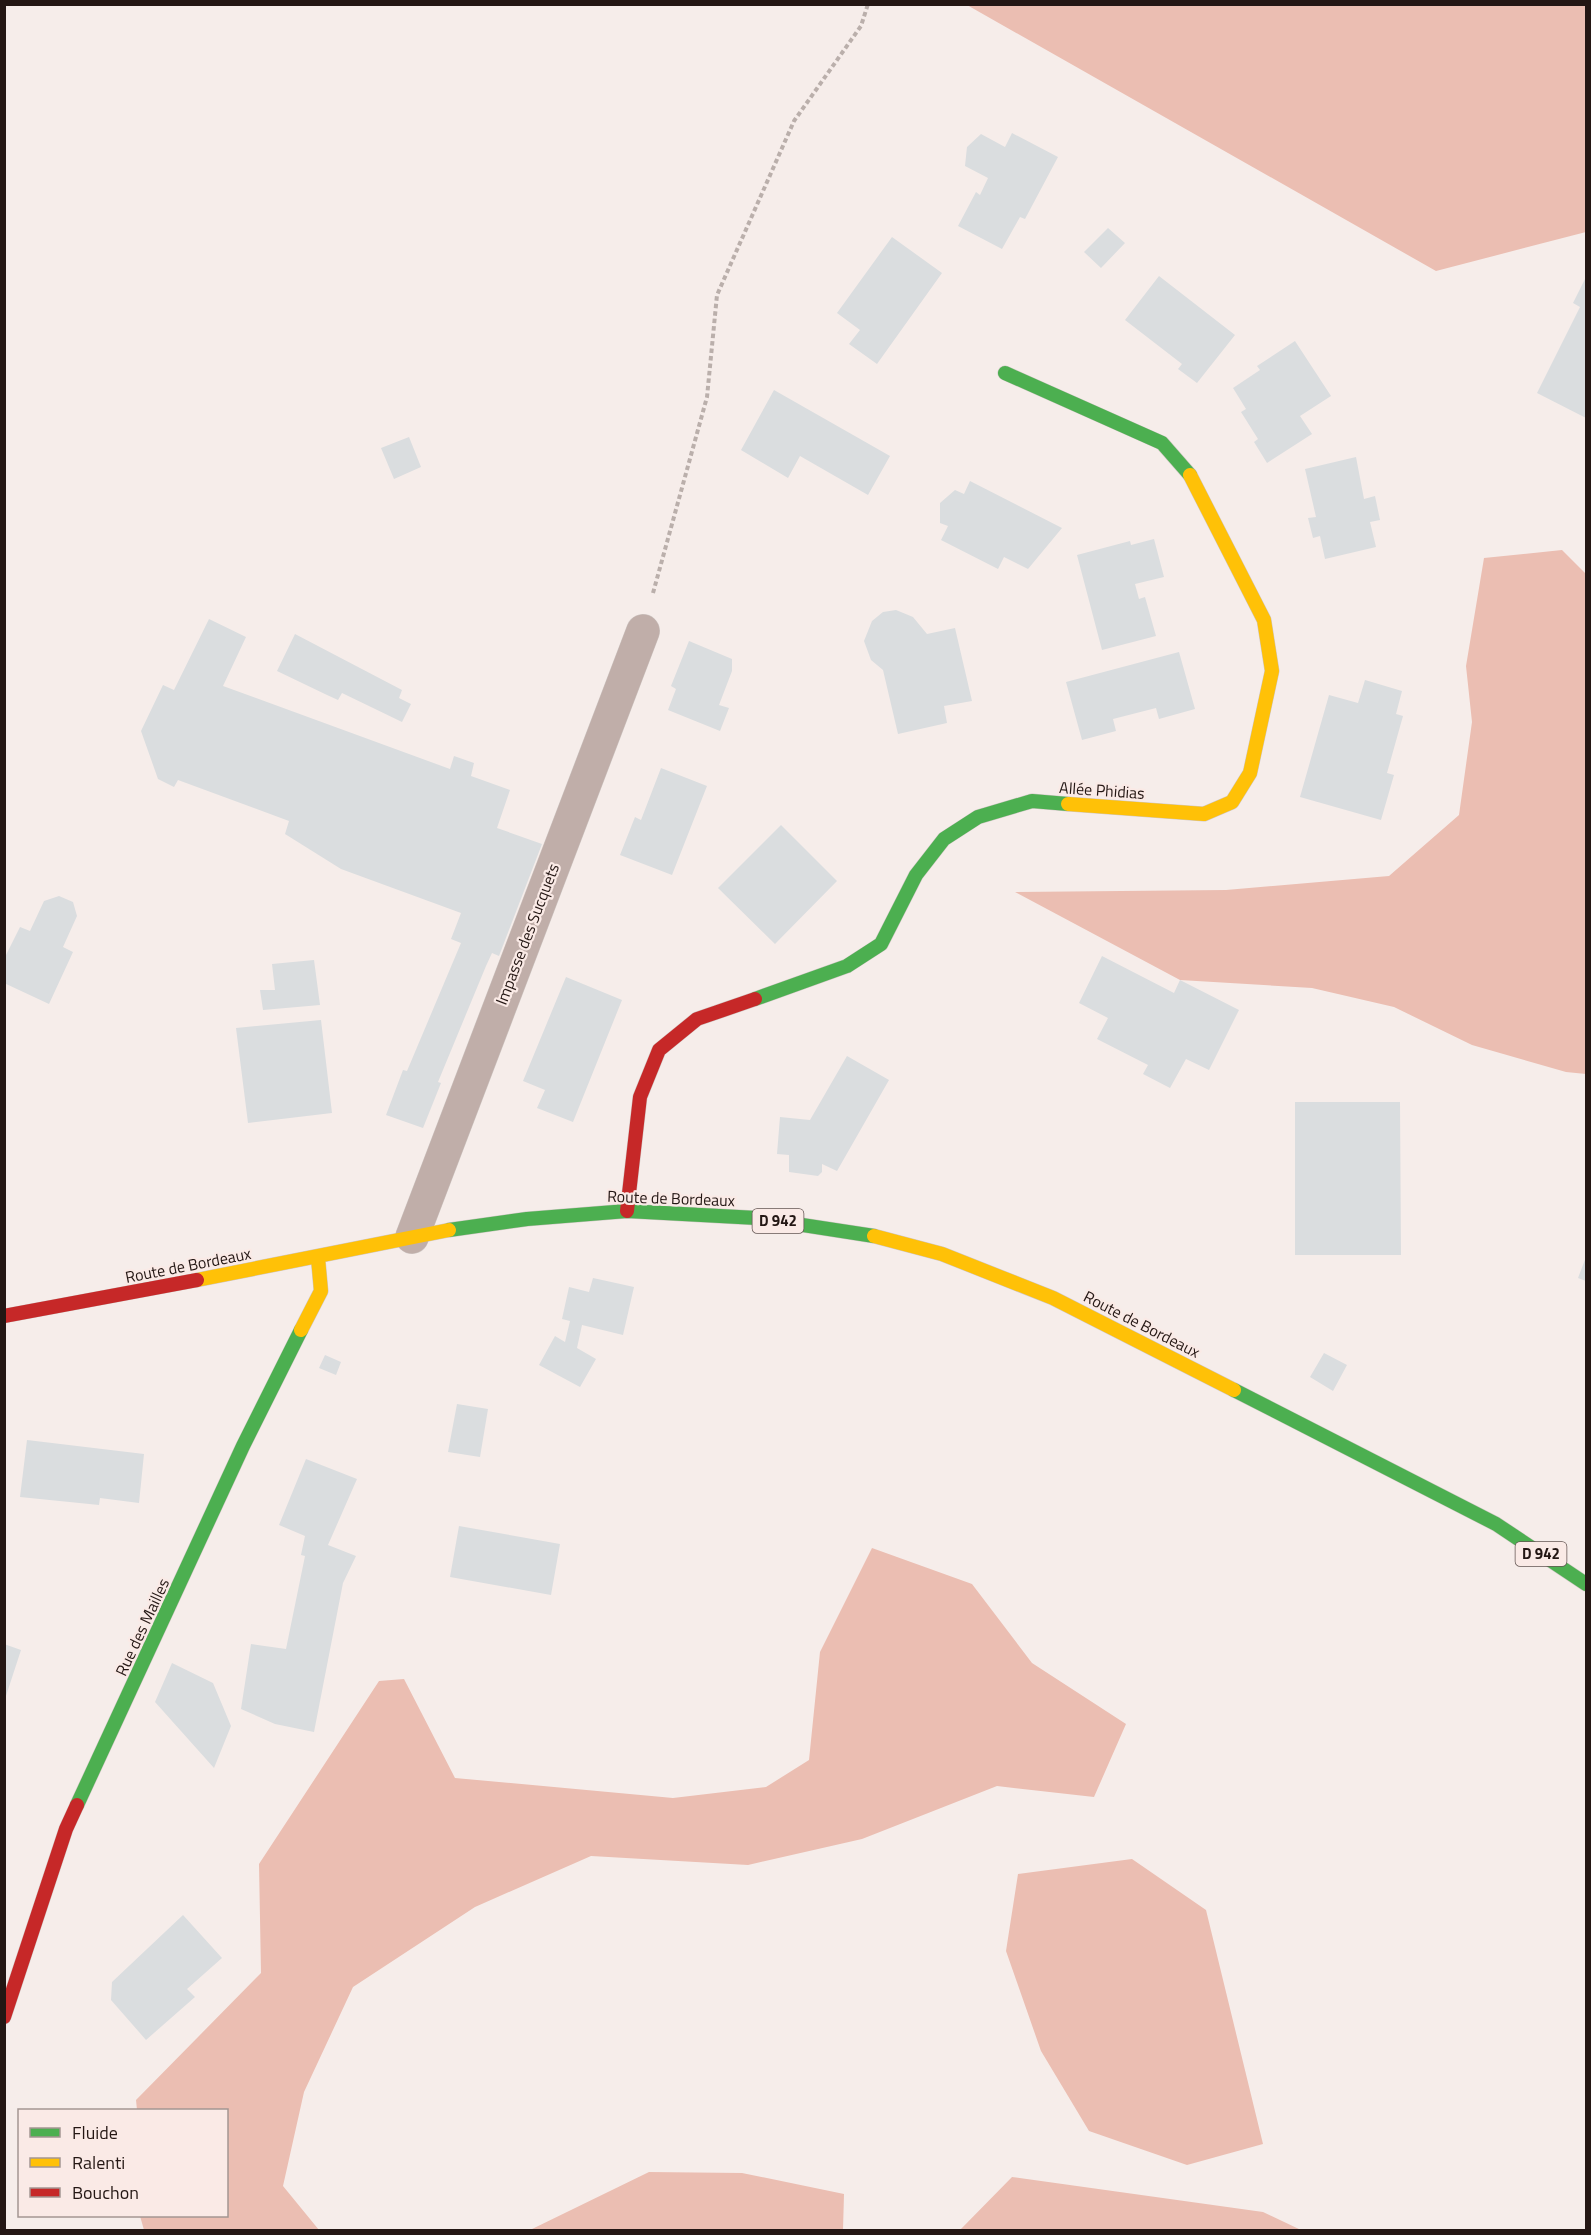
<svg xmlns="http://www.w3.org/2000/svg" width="1591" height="2235" font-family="'Titillium Web',sans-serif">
<rect width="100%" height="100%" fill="#f6edea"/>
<path fill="#ebbeb2" d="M967,5H1586V232L1436,271Z
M1562,550L1586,574V1074L1566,1072L1472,1045L1394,1007L1312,988L1180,980L1015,892L1226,890L1389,876L1459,815L1472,722L1466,666L1484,558Z
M872,1548L972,1584L1032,1663L1126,1724L1094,1797L997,1786L862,1839L748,1865L591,1856L475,1907L353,1987L304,2092L283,2186L319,2230H144L140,2216H226V2110H137L136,2100L261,1973L259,1864L379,1681L404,1679L455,1778L673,1798L766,1787L809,1760L820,1652Z
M1132,1859L1206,1910L1263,2144L1187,2165L1089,2131L1041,2051L1006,1951L1018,1874Z
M649,2172L742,2173L844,2194L843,2230H530Z
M1012,2177L1263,2212L1301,2230H960Z"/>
<path fill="#dadddf" d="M1012,133L1058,157L1025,219L1020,217L1002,249L958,226L976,192L980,195L988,178L965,166L967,147L981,134L1005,147Z
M1108,228L1125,243L1101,268L1084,252Z
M892,237L942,273L877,364L849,344L860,330L837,313Z
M1159,276L1235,335L1197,383L1178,369L1182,364L1125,320Z
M1586,277V418L1537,393L1580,307L1573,303Z
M1295,341L1331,396L1300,416L1312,434L1267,463L1254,442L1258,439L1241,412L1246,409L1233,388L1260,370L1257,366Z
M774,390L890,456L868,495L800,456L788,478L741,450Z
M409,437L421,467L394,479L381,448Z
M1356,457L1364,499L1375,496L1380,520L1370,522L1376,547L1325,559L1320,536L1313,538L1308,518L1316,517L1305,469Z
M970,481L1062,528L1028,569L1004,557L998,569L941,540L948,526L940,523V503L955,490L964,494Z
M1154,539L1164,577L1135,584L1139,599L1145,597L1156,636L1102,650L1077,555L1130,541L1131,545Z
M896,610L913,617L927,634L955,628L972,701L944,706L947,723L898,734L883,670L871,660L864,641L872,621L883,612Z
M209,619L246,637L223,686L450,769L454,756L474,763L471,776L510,790L497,828L542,844L499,956L492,953L486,966L438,1082L441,1083L423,1128L386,1115L403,1070L407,1071L461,943L451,939L461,913L341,869L285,834L289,821L178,780L174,787L158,779L141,731L163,685L174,690Z
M295,634L402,690L399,698L411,704L402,722L342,693L338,700L327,695L277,671Z
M689,641L732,659V671L719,705L729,708L720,731L668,710L676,689L671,686Z
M1179,652L1195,709L1159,719L1156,708L1113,719L1116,731L1082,740L1066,682Z
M1365,680L1402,691L1396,714L1403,716L1387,773L1394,775L1381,820L1300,797L1329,695L1358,703Z
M661,768L707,786L672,875L620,855L635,817L641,820Z
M781,825L837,881L775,944L718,888Z
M59,896L73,902L77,916L63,947L73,952L49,1004L4,983V959L20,927L30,931L44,901Z
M1102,956L1174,993L1180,980L1239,1010L1209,1070L1186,1059L1170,1088L1143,1074L1148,1065L1097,1039L1108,1018L1079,1003Z
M314,960L320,1005L263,1010L260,990H275L272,964Z
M566,977L622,1000L573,1122L537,1108L545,1090L523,1081Z
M321,1020L332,1113L248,1123L236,1028Z
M847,1056L889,1080L837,1171L822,1164V1172L818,1176L789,1172V1155L777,1154L780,1117L810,1120Z
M1295,1102H1400L1401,1255H1295Z
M1586,1257V1281L1578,1278Z
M593,1278L634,1287L623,1335L582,1325L577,1348L596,1359L580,1387L539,1365L555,1336L565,1342L570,1321L562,1319L569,1287L589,1292Z
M1324,1353L1347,1365L1333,1391L1310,1377Z
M325,1355L341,1362L336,1375L319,1368Z
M457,1404L488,1409L480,1457L448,1452Z
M27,1440L144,1454L139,1503L100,1498L99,1505L20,1497Z
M306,1459L357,1479L328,1545L356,1556L343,1583L314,1732L275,1724L241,1709L251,1644L286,1649L305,1556L301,1555L305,1536L279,1525Z
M459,1526L560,1544L551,1595L450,1577Z
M4,1644L21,1650L5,1699H4Z
M172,1663L213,1683L231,1726L214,1768L155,1702Z
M183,1915L222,1958L187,1989L195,1997L146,2040L111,2000L112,1982Z"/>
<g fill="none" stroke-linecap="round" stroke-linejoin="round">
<defs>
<path id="street" d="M412,1237L643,631"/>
<path id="fast" d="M1005,373L1162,443L1190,475
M755,999L847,966L881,944L916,875L944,839L978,817L1032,801L1068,804
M449,1230L527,1219L627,1211L757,1218L874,1236
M1234,1390L1496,1524L1586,1584
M77,1805L243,1446L301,1330"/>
<path id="slow" d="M1068,804L1204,814L1232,802L1250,773L1272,671L1264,620L1190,475
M874,1236L942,1254L1053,1298L1234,1390
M197,1280L449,1230
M301,1330L321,1291L318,1258"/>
<path id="jam" d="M627,1211L640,1097L659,1050L697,1019L755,999
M4,1316L197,1280
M4,2017L66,1829L77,1805"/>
</defs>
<use href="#street" stroke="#cfc7c4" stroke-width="34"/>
<use href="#fast" stroke="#cfc7c4" stroke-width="15"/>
<use href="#slow" stroke="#cfc7c4" stroke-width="15"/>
<use href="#jam" stroke="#cfc7c4" stroke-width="15"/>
<path stroke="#baafab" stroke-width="4" stroke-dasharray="4.5 3" stroke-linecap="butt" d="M653,593L707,397L717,295L794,121L861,26L868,4"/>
<use href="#street" stroke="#c0aea9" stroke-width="33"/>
<use href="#fast" stroke="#4caf50" stroke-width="14"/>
<use href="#slow" stroke="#ffc107" stroke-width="14"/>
<use href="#jam" stroke="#c62828" stroke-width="14"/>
</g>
<g text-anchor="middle" stroke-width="4.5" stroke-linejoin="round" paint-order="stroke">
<g fill="#faeae6" stroke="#645653" stroke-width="1.5">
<rect x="752.5" y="1209" width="51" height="24" rx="4.5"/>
<rect x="1515.5" y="1542" width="51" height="24" rx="4.5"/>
</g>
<g font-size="15" font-weight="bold" fill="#241714">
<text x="778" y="1226">D 942</text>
<text x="1541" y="1559">D 942</text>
</g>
<g font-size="16" fill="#241714" stroke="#faeae6">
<text transform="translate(1102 790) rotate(4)" y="6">Allée Phidias</text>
<text transform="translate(527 934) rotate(-69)" y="6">Impasse des Sucquets</text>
<text transform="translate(671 1198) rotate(2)" y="6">Route de Bordeaux</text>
<text transform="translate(188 1265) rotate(-11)" y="6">Route de Bordeaux</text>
<text transform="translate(1142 1324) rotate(27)" y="6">Route de Bordeaux</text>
<text transform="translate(142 1627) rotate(-65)" y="6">Rue des Mailles</text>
</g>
</g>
<rect width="1591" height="2235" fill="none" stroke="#241714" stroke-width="12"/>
<rect x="18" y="2109" width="210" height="108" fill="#faeae6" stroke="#a49692" stroke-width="1.5"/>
<rect x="30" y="2128" width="30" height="9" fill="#4caf50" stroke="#a49692" stroke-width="1.5"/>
<text x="72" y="2139" font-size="18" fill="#241714">Fluide</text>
<rect x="30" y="2158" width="30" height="9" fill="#ffc107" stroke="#a49692" stroke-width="1.5"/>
<text x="72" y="2169" font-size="18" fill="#241714">Ralenti</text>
<rect x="30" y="2188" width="30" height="9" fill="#c62828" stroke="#a49692" stroke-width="1.5"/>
<text x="72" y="2199" font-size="18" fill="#241714">Bouchon</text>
</svg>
